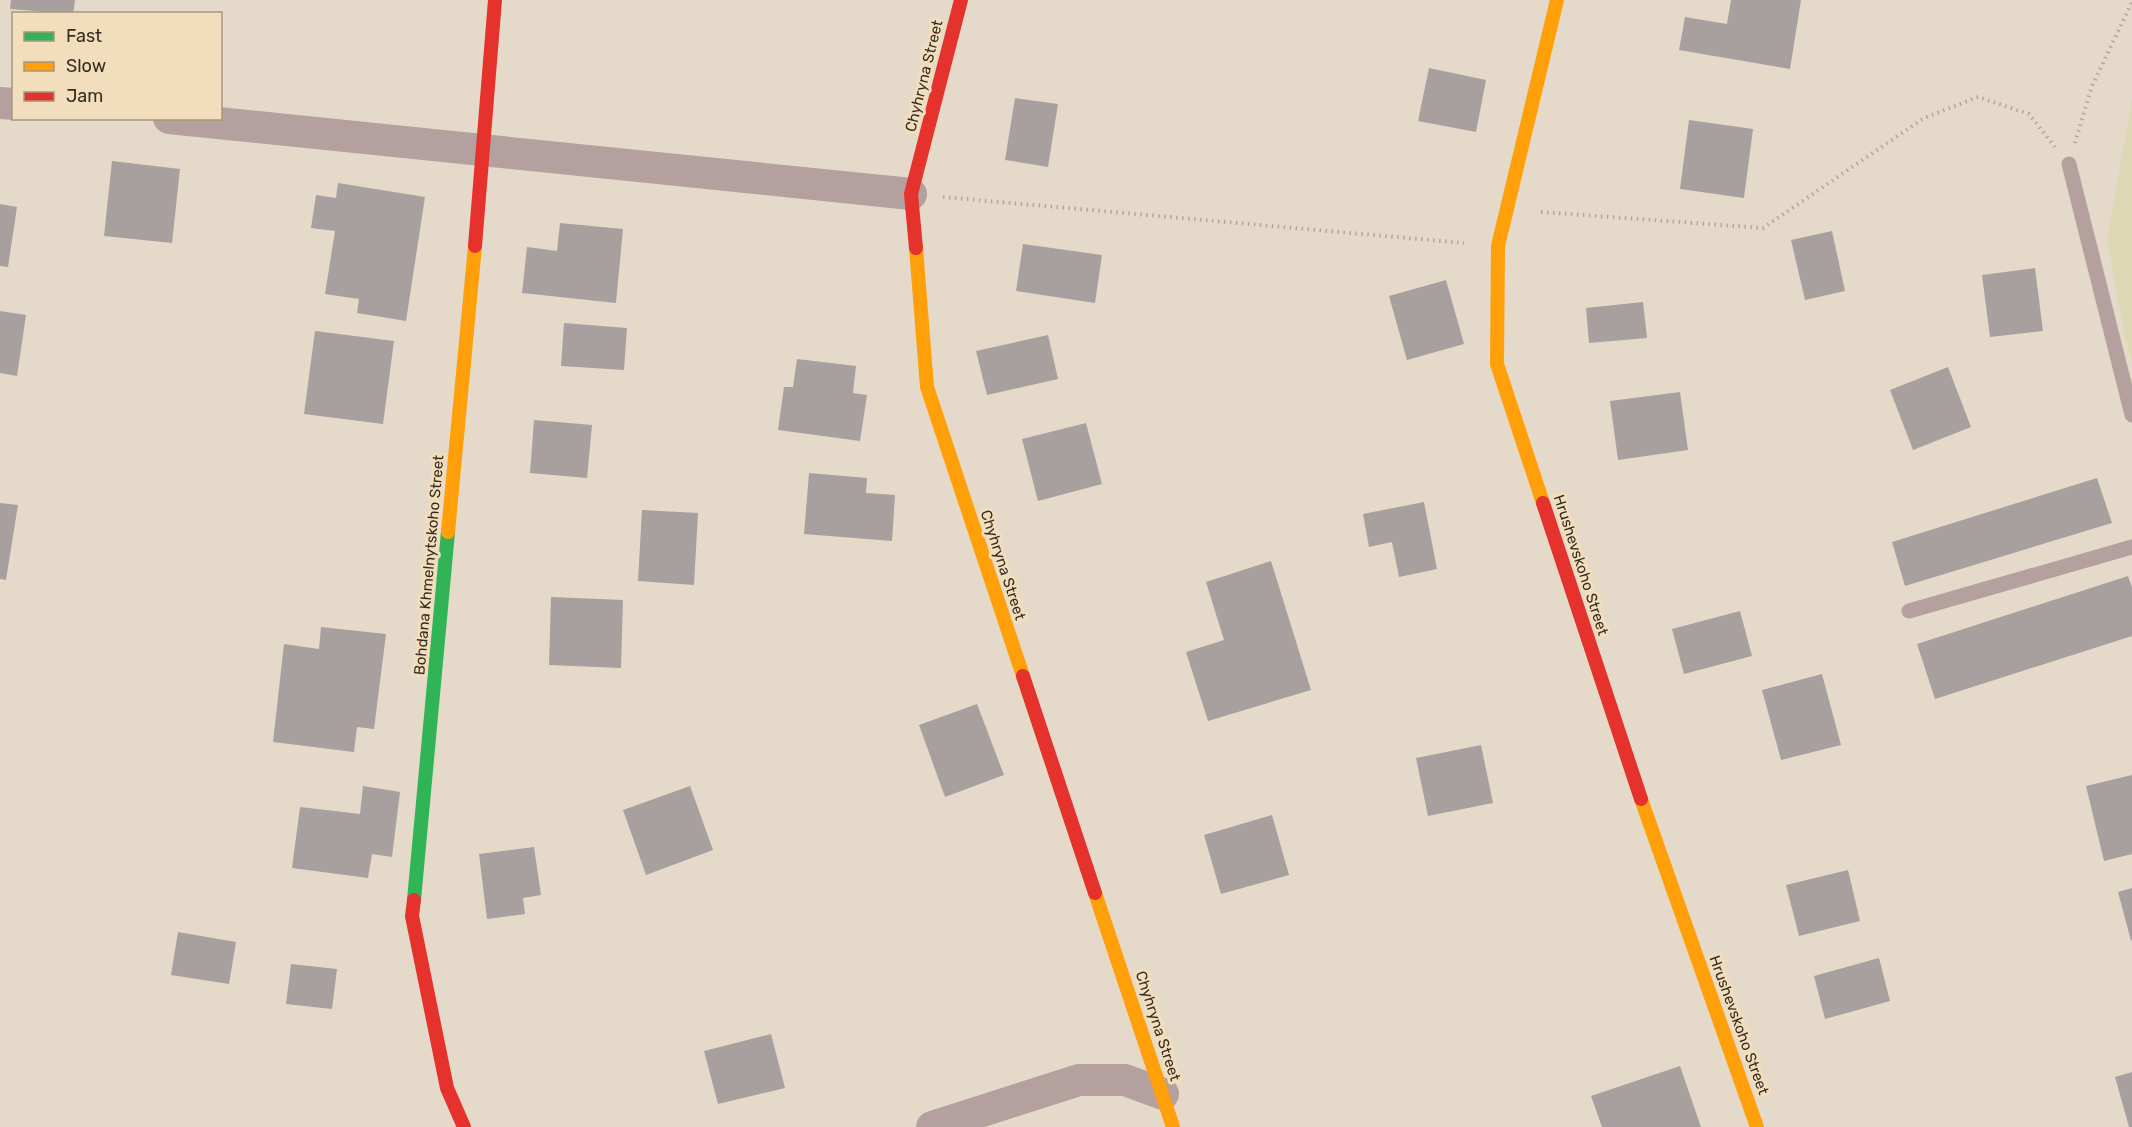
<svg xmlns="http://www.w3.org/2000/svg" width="2132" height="1127" font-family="Rubik,sans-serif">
<rect width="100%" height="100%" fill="#e5dac9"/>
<path fill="#dcd8b5" d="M2132,99V361L2124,335L2107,238Z"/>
<path fill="#a7a09f" d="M11,0H75L73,14L10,9Z
M1731,0H1801L1790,69L1679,50L1685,17L1727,24Z
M1429,68L1486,80L1476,132L1418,121Z
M1015,98L1058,104L1048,167L1005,160Z
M1689,120L1753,129L1744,198L1680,189Z
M112,161L180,169L172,243L104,236Z
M338,183L425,197L406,321L357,313L359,299L325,294L335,231L311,228L316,195L336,198Z
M0,204L17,207L8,267L0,266Z
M560,223L623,229L616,303L522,293L527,247L557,251Z
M1832,231L1845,291L1805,300L1791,240Z
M1023,244L1102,255L1095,303L1016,291Z
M2035,268L2043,331L1990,337L1982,275Z
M1446,280L1464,344L1407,360L1389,296Z
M1643,302L1647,338L1589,343L1586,308Z
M0,311L26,315L17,376L0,373Z
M564,323L627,328L624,370L561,366Z
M315,331L394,341L383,424L304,414Z
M1048,335L1058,379L987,395L976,351Z
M797,359L856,366L853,393L867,395L860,441L778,430L784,387H793Z
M1948,367L1971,427L1913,450L1890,390Z
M1680,392L1688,450L1618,460L1610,401Z
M534,420L592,425L587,478L530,473Z
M1086,423L1102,484L1038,501L1022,439Z
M809,473L867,478L866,493L895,495L892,541L804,534Z
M2097,478L2112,523L1905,586L1892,542Z
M1424,502L1437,569L1399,577L1392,542L1369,547L1363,514Z
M0,503L18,505L6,580L0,579Z
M642,510L698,513L694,585L638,581Z
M1271,561L1311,690L1208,721L1186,652L1224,640L1206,582Z
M2128,576L2132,587V636L1935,699L1917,644Z
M551,597L623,600L621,668L549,665Z
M1740,611L1752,656L1684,674L1672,629Z
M321,627L386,634L374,729L357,727L354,752L273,742L284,644L319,649Z
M1822,674L1841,745L1781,760L1762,690Z
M977,704L1004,775L945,797L919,725Z
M1481,745L1493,803L1428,816L1416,758Z
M2132,775V854L2104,861L2086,786Z
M363,786L400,792L392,857L372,854L368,878L292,868L300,807L360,814Z
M690,786L713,850L646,875L623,810Z
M1272,815L1289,875L1221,894L1204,835Z
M534,847L541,895L523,898L525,914L487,919L479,854Z
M1848,870L1860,921L1799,936L1786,885Z
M2132,888V940L2131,941L2118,892Z
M178,932L236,942L229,984L171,975Z
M1879,958L1890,1001L1825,1019L1814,976Z
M291,964L337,969L332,1009L286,1004Z
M771,1034L785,1088L718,1104L704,1051Z
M1680,1066L1701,1127H1602L1591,1096Z
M2132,1072V1127H2129L2115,1077Z"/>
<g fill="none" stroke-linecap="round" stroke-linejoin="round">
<path stroke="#b4a5a1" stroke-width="4" stroke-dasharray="1.5 4.5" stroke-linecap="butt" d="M2075,143L2092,86L2132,2
M943,197L1464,243
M1541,212L1763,228L1924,118L1978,97L2029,114L2055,147"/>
<path stroke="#b4a09f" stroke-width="15" d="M2069,164L2132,415
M1909,611L2132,547"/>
<path stroke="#b4a09f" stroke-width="32" d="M0,103L14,104
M169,118L911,194
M932,1127L1079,1080H1125L1163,1094"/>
<path stroke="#30b455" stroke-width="14" d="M414,900L448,532"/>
<path stroke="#ff9f0a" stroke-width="14" d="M916,248L927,387L1023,676
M1543,503L1497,364L1498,246L1557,0
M448,532L475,246
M1641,799L1757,1127
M1095,893L1173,1127"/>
<path stroke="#e5322d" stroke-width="14" d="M475,246L495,0
M916,248L911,194L961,0
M1543,503L1641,799
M1023,676L1095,893
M414,900L412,916L447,1088L464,1127"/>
</g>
<g text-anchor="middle" stroke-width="6" stroke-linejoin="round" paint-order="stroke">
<g font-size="15" fill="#352d20" stroke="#f2ddbc">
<text transform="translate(924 76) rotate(-76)" y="5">Chyhryna Street</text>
<text transform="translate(429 565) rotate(-85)" y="5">Bohdana Khmelnytskoho Street</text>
<text transform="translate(1003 565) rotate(72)" y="5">Chyhryna Street</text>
<text transform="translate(1581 565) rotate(72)" y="5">Hrushevskoho Street</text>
<text transform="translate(1739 1025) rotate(70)" y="5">Hrushevskoho Street</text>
<text transform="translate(1158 1026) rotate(72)" y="5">Chyhryna Street</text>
</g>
</g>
<rect x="12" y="12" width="210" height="108" fill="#f2ddbc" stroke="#a6977e" stroke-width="1.5"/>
<rect x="24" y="32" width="30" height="9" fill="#30b455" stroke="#a6977e" stroke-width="1.5"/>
<text x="66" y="42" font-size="18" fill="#352d20">Fast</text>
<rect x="24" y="62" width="30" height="9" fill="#ff9f0a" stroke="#a6977e" stroke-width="1.5"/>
<text x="66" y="72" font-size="18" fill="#352d20">Slow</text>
<rect x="24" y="92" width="30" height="9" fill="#e5322d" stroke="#a6977e" stroke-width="1.5"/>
<text x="66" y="102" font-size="18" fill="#352d20">Jam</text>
</svg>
